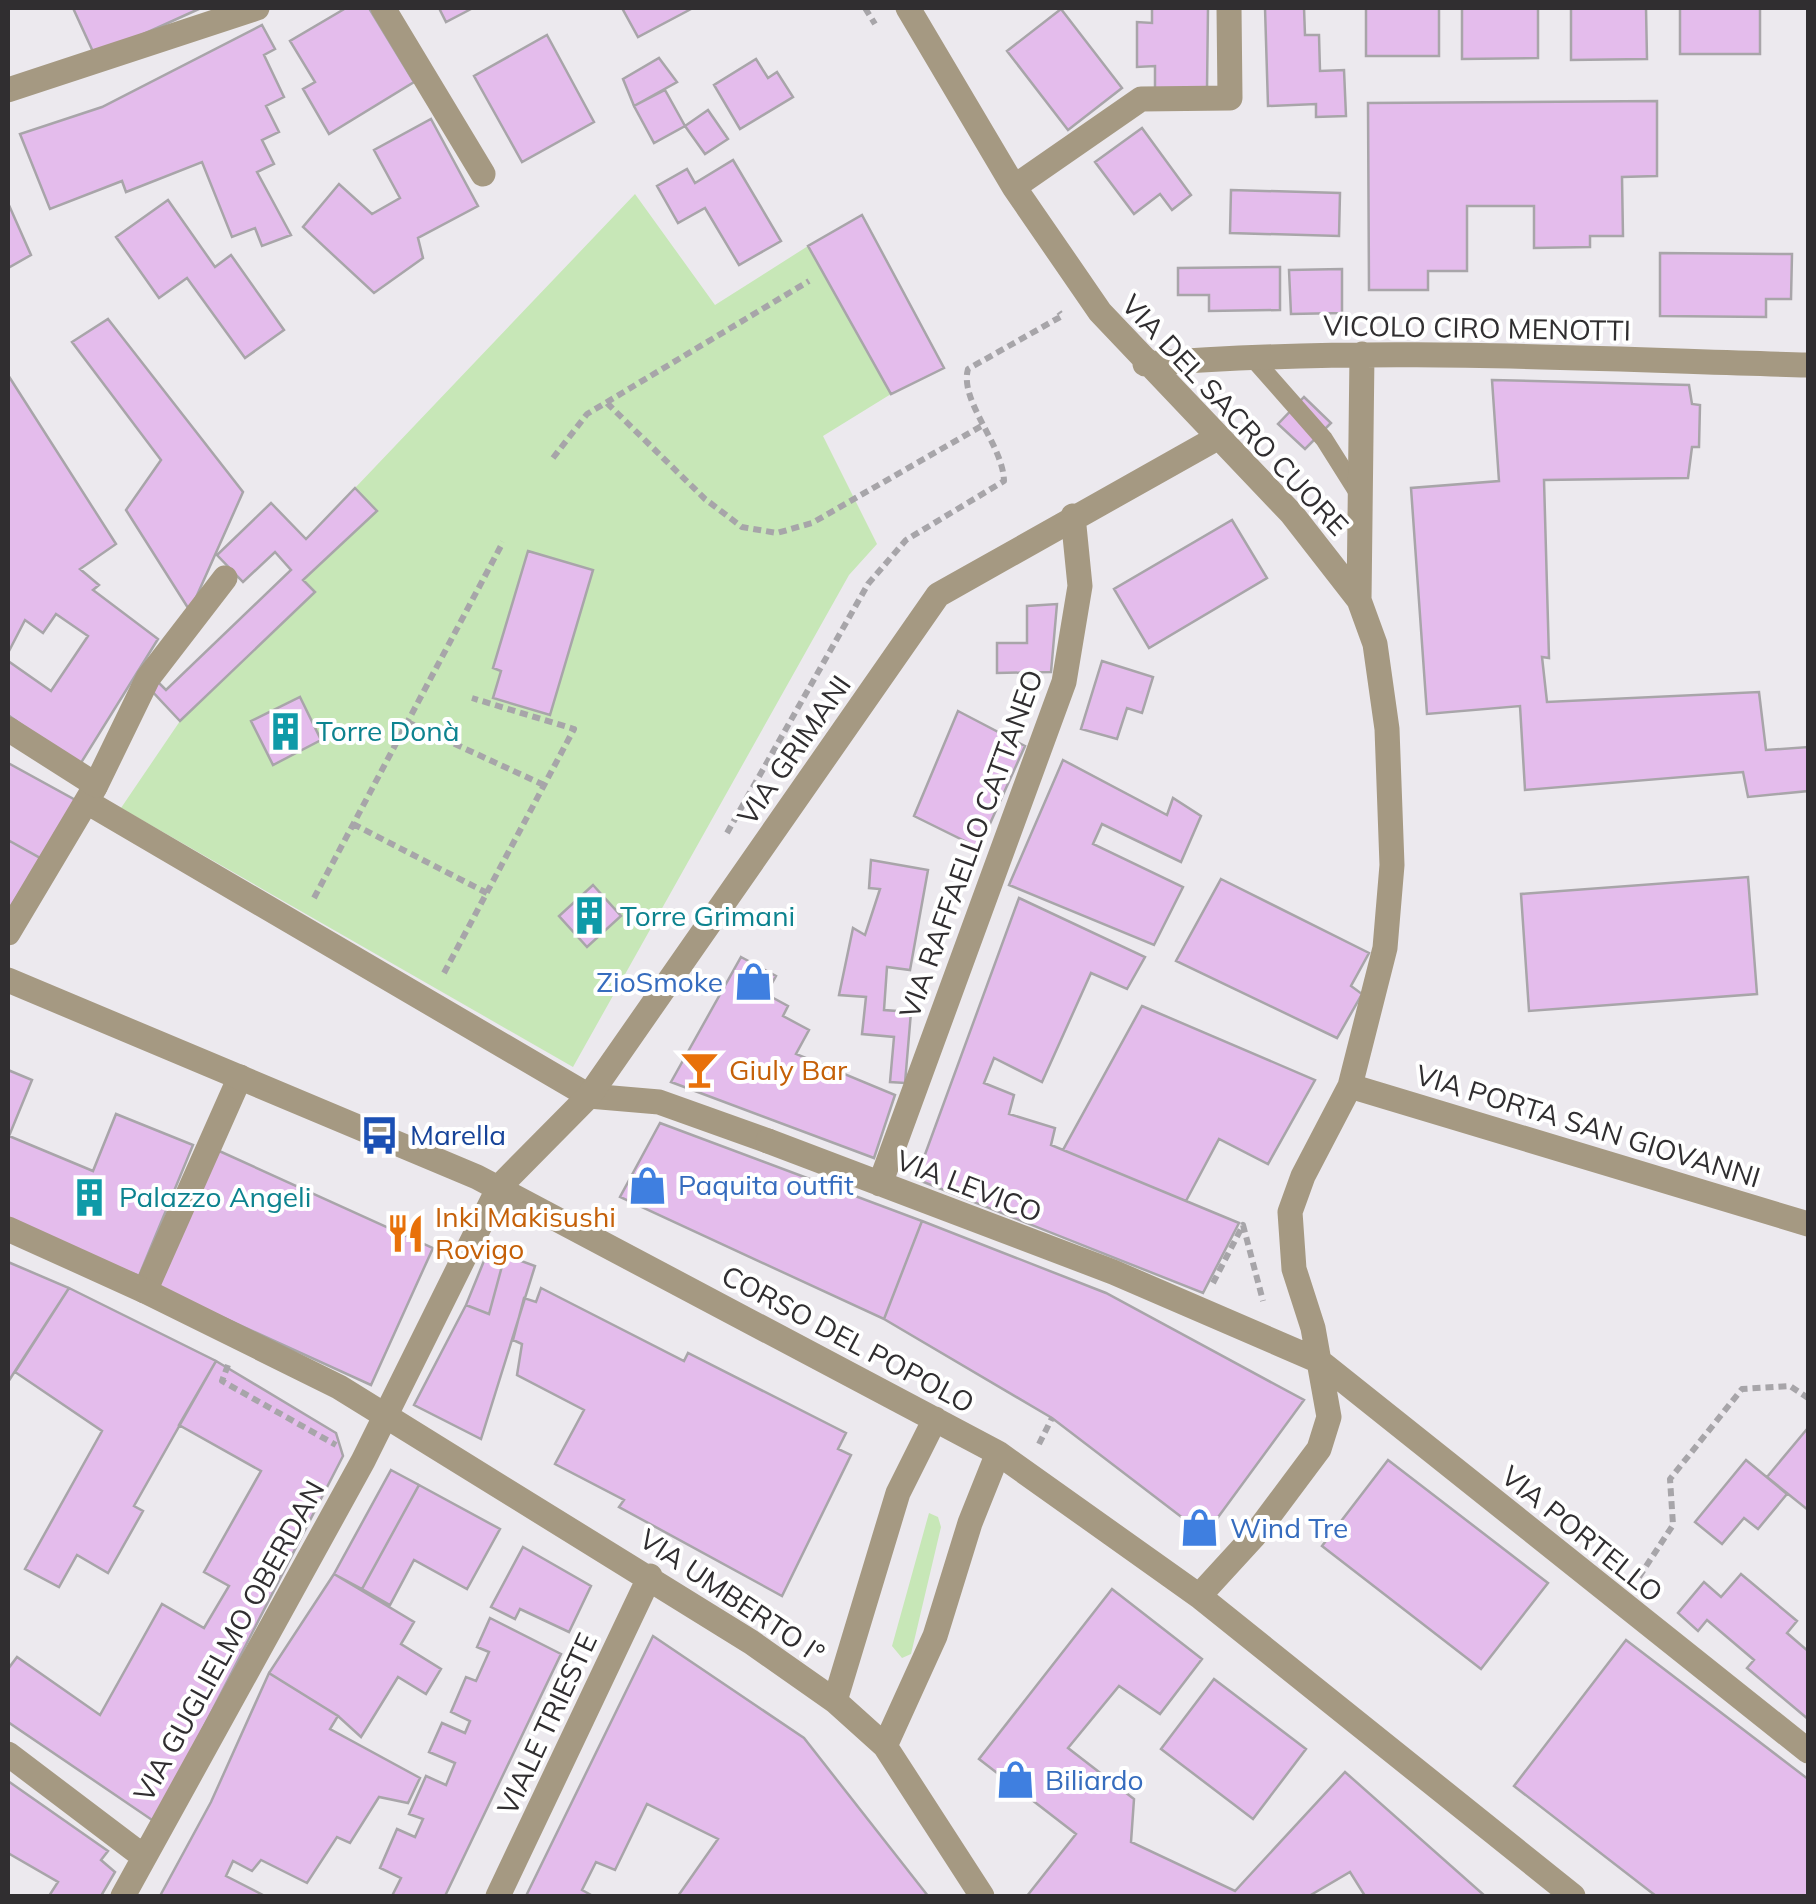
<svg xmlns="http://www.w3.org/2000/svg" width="1816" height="1904" font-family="Mulish,sans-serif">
<rect width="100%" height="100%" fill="#ece9ee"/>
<path fill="#c7e7b7" d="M635,194L715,305L808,246L891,394L823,436L877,544L849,575L573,1067L121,808L180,721L314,593L303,580L376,511L355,488Z
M929,1513L938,1517L941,1527L911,1654L902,1658L892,1646Z"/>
<path fill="#e4bcec" stroke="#a8a5a9" stroke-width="2.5" d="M73,8H201L95,56Z
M346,8H369L414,82L329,134L303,89L315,82L290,41Z
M439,8H473L446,22Z
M622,8H693L638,37Z
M1152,8H1208L1207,89H1155V66L1137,67V22L1152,23Z
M1265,8H1304L1305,35H1319L1320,71L1344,70L1346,116L1316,117V104L1268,106Z
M1366,8H1439V56H1366Z
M1462,8H1538V58L1462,59Z
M1571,8H1646L1647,59L1571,60Z
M1680,8H1760V54H1680Z
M1061,9L1122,88L1068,130L1007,51Z
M262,25L275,49L264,55L284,97L266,106L279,132L262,140L274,164L257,172L291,235L262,246L255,228L232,237L202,162L126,192L122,181L50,209L20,134L102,107Z
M547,35L594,122L522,162L474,76Z
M659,58L677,82L634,106L623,79Z
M756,59L768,78L777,72L793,97L740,129L714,85Z
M665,90L685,126L654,143L634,106Z
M1657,101V176L1622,177L1623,236H1590V247L1534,248V206H1467V271H1428V290H1369L1368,103Z
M708,110L728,139L705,154L685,126Z
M431,119L478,206L418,238L423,258L374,293L303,227L339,184L372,214L400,198L374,150Z
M1142,128L1191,195L1172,210L1160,194L1134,214L1095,162Z
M733,160L781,241L739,265L705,208L678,223L657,186L687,169L695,183Z
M1231,190L1340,193L1339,236L1230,233Z
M168,200L215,267L231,255L284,330L245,358L187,278L159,298L116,237Z
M8,203L31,255L8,268Z
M862,215L944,368L891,394L808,246Z
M1660,253L1792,254L1791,299H1766V317L1660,316Z
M1280,267V310L1209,311V295H1178V268Z
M1342,269V313L1291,314L1289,270Z
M108,319L243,492L190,611L126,510L161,460L72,342Z
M8,375L116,544L80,569L99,585L93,590L158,639L79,766L8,715V661L51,691L88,636L56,614L43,633L25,620L8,653Z
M1492,380L1689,385L1692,404L1700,405L1699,447H1692L1688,478L1544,480L1549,658L1542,657L1547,702L1759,692L1766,750L1808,747V791L1748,797L1743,772L1525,790L1520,706L1427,714L1411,488L1499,481Z
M1304,397L1331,423L1305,449L1278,424Z
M355,488L377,511L303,580L315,592L180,721L150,689L158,682L166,690L291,570L275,552L243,582L217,555L271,503L306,539Z
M1232,520L1267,578L1149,648L1114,589Z
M528,551L593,570L550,715L493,698L501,671L493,668Z
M1057,604L1051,672L997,673V643H1027V606Z
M1102,661L1153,677L1142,713L1127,708L1117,739L1081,729Z
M300,697L321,740L273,765L251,721Z
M958,711L1025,746L979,848L914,816Z
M1063,760L1167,815L1173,798L1201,816L1181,862L1102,824L1093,844L1183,887L1154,945L1009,885Z
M8,763L79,802L42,859L8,840Z
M8,840L42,859L9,909H8Z
M871,860L928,870L910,970L887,967L884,1010L911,1012L905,1083L890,1082L894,1037L862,1034L866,997L839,995L853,928L865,935L880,889L869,888Z
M1748,877L1757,994L1529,1011L1521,894Z
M1221,879L1369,953L1351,986L1362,994L1337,1038L1176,961Z
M593,885L621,916L587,947L559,916Z
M1019,898L1145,957L1127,989L1091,973L1042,1082L994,1058L984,1083L1014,1095L1009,1114L1055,1128L1051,1145L1239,1223L1203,1293L916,1179Z
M741,957L776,976L766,994L788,1006L783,1016L809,1030L796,1054L895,1095L874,1158L671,1082Z
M1142,1006L1315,1080L1268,1164L1219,1139L1186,1201L1063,1150Z
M8,1070L32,1080L9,1136L93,1171L116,1114L193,1145L139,1276L8,1222Z
M660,1123L922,1221L884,1319L620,1197Z
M217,1150L433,1248L371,1385L154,1286Z
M922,1221L1106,1293L1304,1400L1205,1535L1052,1418L884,1319Z
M488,1251L505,1255L489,1314L466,1305Z
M505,1255L535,1266L481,1439L414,1405L466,1305L489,1314Z
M8,1262L69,1288L8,1382Z
M69,1288L216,1361L134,1506L143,1511L108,1573L77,1555L59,1587L25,1569L102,1431L15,1372Z
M541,1288L684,1361L688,1353L846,1433L838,1449L851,1455L782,1596L619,1507L624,1500L555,1464L584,1410L517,1375L522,1344L513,1340L524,1298L536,1302Z
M216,1361L336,1433L343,1456L155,1822L8,1722V1669L17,1657L100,1715L162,1604L204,1628L229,1586L204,1572L261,1471L179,1425Z
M1807,1429L1808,1430V1510L1767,1477Z
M1388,1460L1548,1583L1481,1669L1322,1546Z
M1746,1460L1787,1494L1758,1529L1744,1518L1722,1544L1695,1522Z
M391,1470L419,1485L362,1589L334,1574Z
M419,1485L500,1529L467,1589L414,1560L390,1605L362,1589Z
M523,1547L591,1586L569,1632L520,1609L515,1619L491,1607Z
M334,1574L414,1622L401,1644L441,1669L426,1694L398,1677L361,1737L338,1716L269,1673Z
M1741,1574L1797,1621L1787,1633L1808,1651V1719L1747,1668L1754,1660L1707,1620L1698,1631L1678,1613L1704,1582L1721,1597Z
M1112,1589L1202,1659L1160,1714L1119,1686L1068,1748L1134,1799L1131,1842L1235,1891L1345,1772L1485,1896H1365L1350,1872L1309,1896H1027L1076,1834L979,1759Z
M490,1618L561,1654L445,1896H392L401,1878L380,1868L397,1829L415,1837L423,1819L409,1814L426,1776L446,1785L455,1763L429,1752L442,1723L465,1733L470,1721L451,1712L466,1677L476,1681L489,1652L477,1647Z
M653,1636L804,1738L928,1896H678L718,1839L647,1804L615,1870L596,1862L582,1890L593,1896H526Z
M1626,1640L1808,1779V1896H1656L1514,1786Z
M269,1673L338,1716L330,1729L420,1778L408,1803L379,1797L350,1843L337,1837L307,1883L261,1860L252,1871L233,1861L226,1876L265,1896H160L211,1802Z
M1214,1679L1306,1749L1253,1819L1161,1749Z
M8,1781L108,1851L101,1860L115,1872L101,1896H49L58,1882L8,1853Z"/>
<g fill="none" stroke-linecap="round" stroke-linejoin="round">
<path stroke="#a7a5a9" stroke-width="6" stroke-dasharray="8 5" stroke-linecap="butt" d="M865,8L875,24
M607,403L705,499L742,527L777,533L812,523L985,424
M553,458L587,414L809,281
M407,722L544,785
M353,824L487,893
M727,833L868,584L906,540L1004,481C1003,444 959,401 968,369L1062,316L1059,312
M314,898L503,542
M444,973L574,729L472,698
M1213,1283L1243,1225L1263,1301
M228,1365L222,1381L336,1445
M1039,1444L1052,1418
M1639,1577L1673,1525L1670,1479L1742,1389L1790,1386L1808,1398"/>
<path stroke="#a59982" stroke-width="18" d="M1250,355L1324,439L1358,493"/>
<path stroke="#a59982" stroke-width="25" d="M87,802L589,1096L659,1102L768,1141
M8,933L95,787
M145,1291L240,1077"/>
<path stroke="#a59982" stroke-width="25" d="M383,8L483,174
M908,8L1014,187L1100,312L1292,514L1359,600L1375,644L1387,729L1392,865L1385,948L1350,1086L1303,1176L1290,1212L1294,1269L1313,1328L1329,1417L1319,1449L1254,1536L1199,1596
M8,90L257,8
M1014,187L1141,99L1230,98L1229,8
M1145,364C1366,346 1588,359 1808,365
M1359,600L1362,354
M8,729L96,785L148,678L225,578
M8,980L477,1177L998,1453L1199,1596L1573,1896
M1350,1086L1808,1224
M768,1141L1113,1272L1319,1361L1808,1751
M880,1184L1064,682L1080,586L1073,516
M8,1229L145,1291L339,1387L751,1642L835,1701L885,1746L982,1896
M835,1701L898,1493L935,1419
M885,1746L935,1636L970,1523L998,1453
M8,1754L144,1857
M123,1896L363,1461L499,1187L589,1096L938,595L1217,438
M498,1896L650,1576"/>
</g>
<defs>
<symbol id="building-bare" viewBox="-9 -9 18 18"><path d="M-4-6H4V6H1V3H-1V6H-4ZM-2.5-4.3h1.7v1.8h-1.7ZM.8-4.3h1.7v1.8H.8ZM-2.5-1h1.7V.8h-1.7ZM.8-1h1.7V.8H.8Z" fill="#0f9aa8" stroke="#fff" stroke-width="2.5" paint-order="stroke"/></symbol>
<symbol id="shop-bare" viewBox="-9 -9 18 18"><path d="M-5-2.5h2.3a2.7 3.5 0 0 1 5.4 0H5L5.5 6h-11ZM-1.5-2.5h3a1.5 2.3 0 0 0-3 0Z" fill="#3f7fe0" stroke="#fff" stroke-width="2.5" paint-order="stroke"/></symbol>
<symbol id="bar-bare" viewBox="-9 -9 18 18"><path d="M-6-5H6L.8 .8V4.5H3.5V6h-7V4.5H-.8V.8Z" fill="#e8710a" stroke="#fff" stroke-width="2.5" paint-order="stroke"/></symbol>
<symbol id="bus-bare" viewBox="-9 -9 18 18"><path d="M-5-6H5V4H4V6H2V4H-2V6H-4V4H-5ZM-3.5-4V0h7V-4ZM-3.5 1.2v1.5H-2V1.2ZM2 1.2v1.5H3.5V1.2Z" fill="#1a4fb4" stroke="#fff" stroke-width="2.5" paint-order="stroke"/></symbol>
<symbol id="restaurant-bare" viewBox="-9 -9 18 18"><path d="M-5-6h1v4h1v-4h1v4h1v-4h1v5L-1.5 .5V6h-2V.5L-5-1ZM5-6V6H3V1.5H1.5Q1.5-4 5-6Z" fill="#e8710a" stroke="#fff" stroke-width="2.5" paint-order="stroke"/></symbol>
</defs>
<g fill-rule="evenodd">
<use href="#building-bare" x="258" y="704" width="55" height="55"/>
<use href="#building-bare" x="562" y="888" width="55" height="55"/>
<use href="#shop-bare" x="726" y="954" width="55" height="55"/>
<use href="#bar-bare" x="672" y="1042" width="55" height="55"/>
<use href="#bus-bare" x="352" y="1108" width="55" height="55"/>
<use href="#shop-bare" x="620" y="1158" width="55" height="55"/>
<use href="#building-bare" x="62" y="1170" width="55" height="55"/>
<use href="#restaurant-bare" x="378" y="1206" width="55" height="55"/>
<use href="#shop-bare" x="1172" y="1500" width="55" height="55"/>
<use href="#shop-bare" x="988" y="1752" width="55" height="55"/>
</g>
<g text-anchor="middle" stroke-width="8" stroke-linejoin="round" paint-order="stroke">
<g font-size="28" fill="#302e30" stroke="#fff">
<text transform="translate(1477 328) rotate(1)" y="10">VICOLO CIRO MENOTTI</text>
<text transform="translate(1235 415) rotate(47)" y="10">VIA DEL SACRO CUORE</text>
<text transform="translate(794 750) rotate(-55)" y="10">VIA GRIMANI</text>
<text transform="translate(971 844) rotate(-70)" y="10">VIA RAFFAELLO CATTANEO</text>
<text transform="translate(1588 1126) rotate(17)" y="10">VIA PORTA SAN GIOVANNI</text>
<text transform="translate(969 1186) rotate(21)" y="10">VIA LEVICO</text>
<text transform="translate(848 1339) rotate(28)" y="10">CORSO DEL POPOLO</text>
<text transform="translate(1582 1534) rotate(39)" y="10">VIA PORTELLO</text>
<text transform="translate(732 1596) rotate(34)" y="10">VIA UMBERTO I°</text>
<text transform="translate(229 1641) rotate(-61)" y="10">VIA GUGLIELMO OBERDAN</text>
<text transform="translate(547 1724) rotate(-65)" y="10">VIALE TRIESTE</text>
</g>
<g font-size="28" fill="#0d838f" stroke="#fff" text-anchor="start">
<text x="316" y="741">Torre Donà</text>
<text x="620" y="926">Torre Grimani</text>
<text x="119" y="1207">Palazzo Angeli</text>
</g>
<g font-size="28" fill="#366cbe" stroke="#fff" text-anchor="start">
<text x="723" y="992" text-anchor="end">ZioSmoke</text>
<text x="678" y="1195">Paquita outfit</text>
<text x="1230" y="1538">Wind Tre</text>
<text x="1045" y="1790">Biliardo</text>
</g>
<g font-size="28" fill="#c56008" stroke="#fff" text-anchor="start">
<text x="729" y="1080">Giuly Bar</text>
<text x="435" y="1227">Inki Makisushi<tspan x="435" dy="32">Rovigo</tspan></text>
</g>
<g font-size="28" fill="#164399" stroke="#fff" text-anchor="start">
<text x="410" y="1145">Marella</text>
</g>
</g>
<rect width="1816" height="1904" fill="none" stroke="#302e30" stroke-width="20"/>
</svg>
